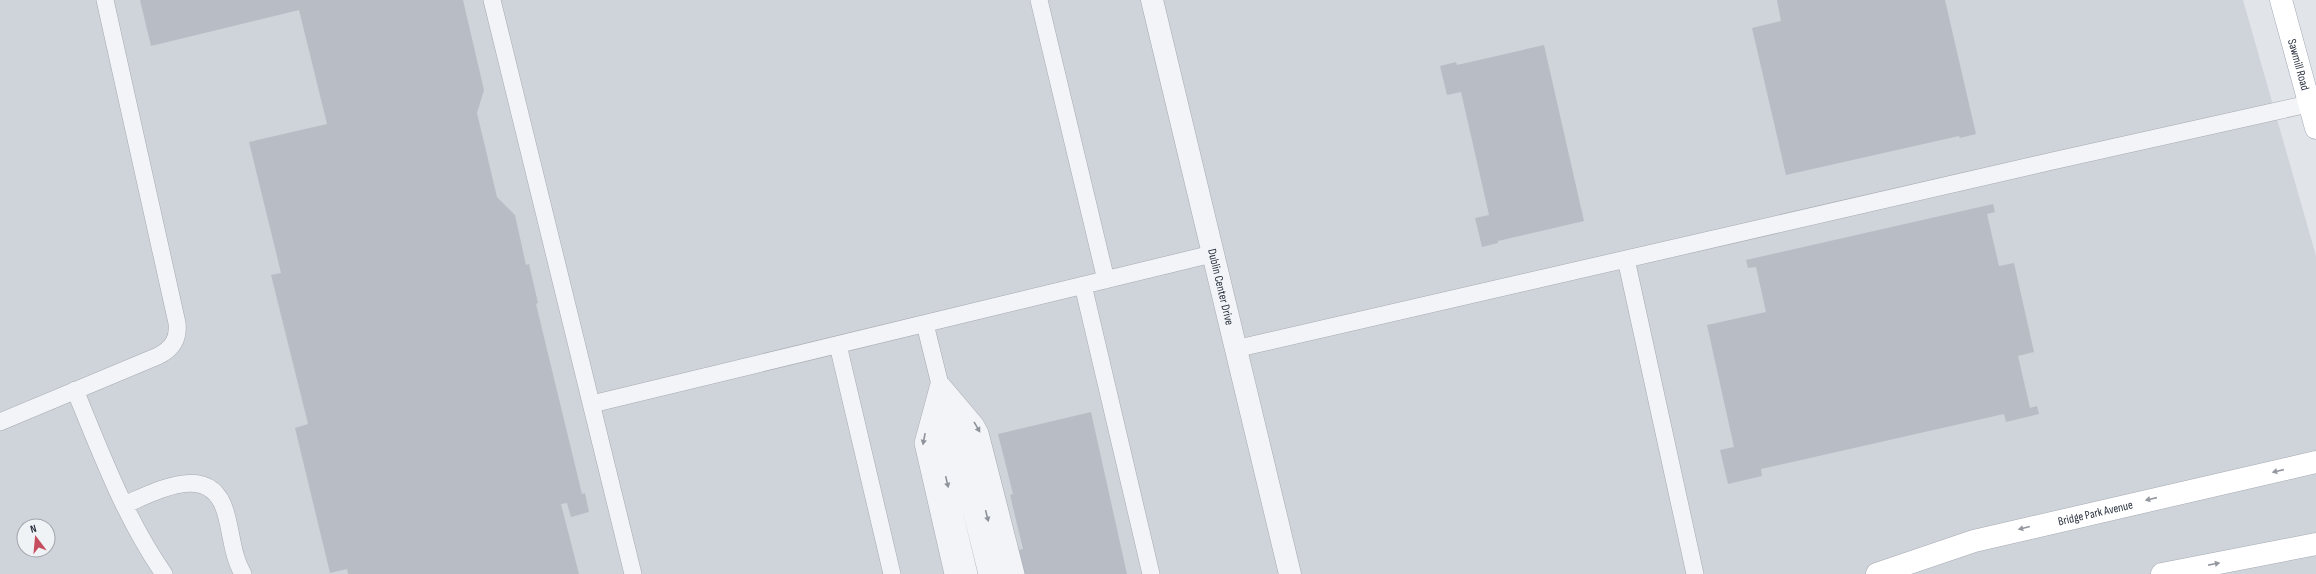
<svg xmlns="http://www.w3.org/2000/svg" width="2316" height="574" font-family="'Sofia Sans Condensed',sans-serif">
<rect width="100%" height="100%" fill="#e1e4e9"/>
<path fill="#cfd3da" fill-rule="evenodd" d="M0,0H2243L2316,256V574H0ZM24,526H48V550H24Z"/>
<path fill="#b8bdc5" d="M140,0H463L484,90L477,113L497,197L515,215L526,265L529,264L538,303L536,304L582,494L585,493L589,512L571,517L567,503L561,504L579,574H348L347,569L330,573L295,428L308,424L271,275L281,273L249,142L327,124L299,10L151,46Z
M1777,0H1945L1976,134L1960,138L1959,136L1786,175L1752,28L1781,21Z
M1544,45L1584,221L1498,241V243L1482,247L1475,218L1489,215L1461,92L1447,95L1440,66L1456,62L1457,65Z
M1993,204L1995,212L1987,214L1999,266L2014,263L2034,352L2018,356L2030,408L2037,406L2039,414L2006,422L2004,414L1761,469L1762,476L1728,484L1720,450L1734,447L1707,325L1766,312L1756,267L1748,268L1746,260Z
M1091,412L1127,574H950L966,562L1023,549L1010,495L1013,494L998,434Z"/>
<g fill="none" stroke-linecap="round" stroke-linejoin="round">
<defs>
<path id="lane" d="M492,0L633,574
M1039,0L1106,280
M1626,259L1695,574
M1083,285L1151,574
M925,324L987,574
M838,345L892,574
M1235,349L2048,162L2308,104
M939,384L923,443L953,574
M942,385L975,424L980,433L1016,574
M75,390C101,453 125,518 164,574
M592,404L1212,254
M939,410L938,445L969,574
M954,411L967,439L1001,574
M0,422L158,356C172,349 179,339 177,323L105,0
M124,505C159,490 214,459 227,518C232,537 233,557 243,574"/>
<g id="street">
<path id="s1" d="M1152,0L1290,574"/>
</g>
<g id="secondary">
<path id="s2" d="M1877,574L1974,541L2316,462"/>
<path d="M2162,574L2316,544"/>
</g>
<g id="primary">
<path id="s3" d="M2281,0L2316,128"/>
</g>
</defs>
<use href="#lane" stroke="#a6abb3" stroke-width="18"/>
<use href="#street" stroke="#a6abb3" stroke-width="23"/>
<use href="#secondary" stroke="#a6abb3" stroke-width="23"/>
<use href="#primary" stroke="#a1a8b4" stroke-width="23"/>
<use href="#lane" stroke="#f3f4f7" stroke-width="17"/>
<use href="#street" stroke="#f3f4f7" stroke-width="22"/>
<use href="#secondary" stroke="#fff" stroke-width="22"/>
<use href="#primary" stroke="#fff" stroke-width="22"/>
</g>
<defs><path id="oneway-solid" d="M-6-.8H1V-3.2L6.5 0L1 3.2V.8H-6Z"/></defs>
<g fill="#8e939b">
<use href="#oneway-solid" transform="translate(977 427) rotate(60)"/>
<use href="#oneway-solid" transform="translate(924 439) rotate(101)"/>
<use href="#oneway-solid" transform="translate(947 482) rotate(77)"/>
<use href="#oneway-solid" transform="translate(987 516) rotate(76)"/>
</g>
<g fill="#94989f">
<use href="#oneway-solid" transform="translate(2278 471) rotate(167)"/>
<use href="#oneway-solid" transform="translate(2151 499) rotate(167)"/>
<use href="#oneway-solid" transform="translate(2024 528) rotate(166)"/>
<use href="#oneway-solid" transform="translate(2214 564) rotate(-11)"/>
</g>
<g text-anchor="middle" stroke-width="3" stroke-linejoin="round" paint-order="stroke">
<g font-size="12" fill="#2a323f" stroke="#f0f3f6">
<text dy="4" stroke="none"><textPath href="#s3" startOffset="67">Sawmill Road</textPath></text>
<text dy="4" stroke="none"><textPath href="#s1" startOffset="295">Dublin Center Drive</textPath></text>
<text dy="4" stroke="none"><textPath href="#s2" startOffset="227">Bridge Park Avenue</textPath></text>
</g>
</g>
<g transform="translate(36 538) rotate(344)"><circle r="19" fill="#f0f3f6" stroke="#a1a6ad"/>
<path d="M0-3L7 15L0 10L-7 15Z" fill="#c64d5e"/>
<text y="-6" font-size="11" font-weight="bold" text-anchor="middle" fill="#2a323f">N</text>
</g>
</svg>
